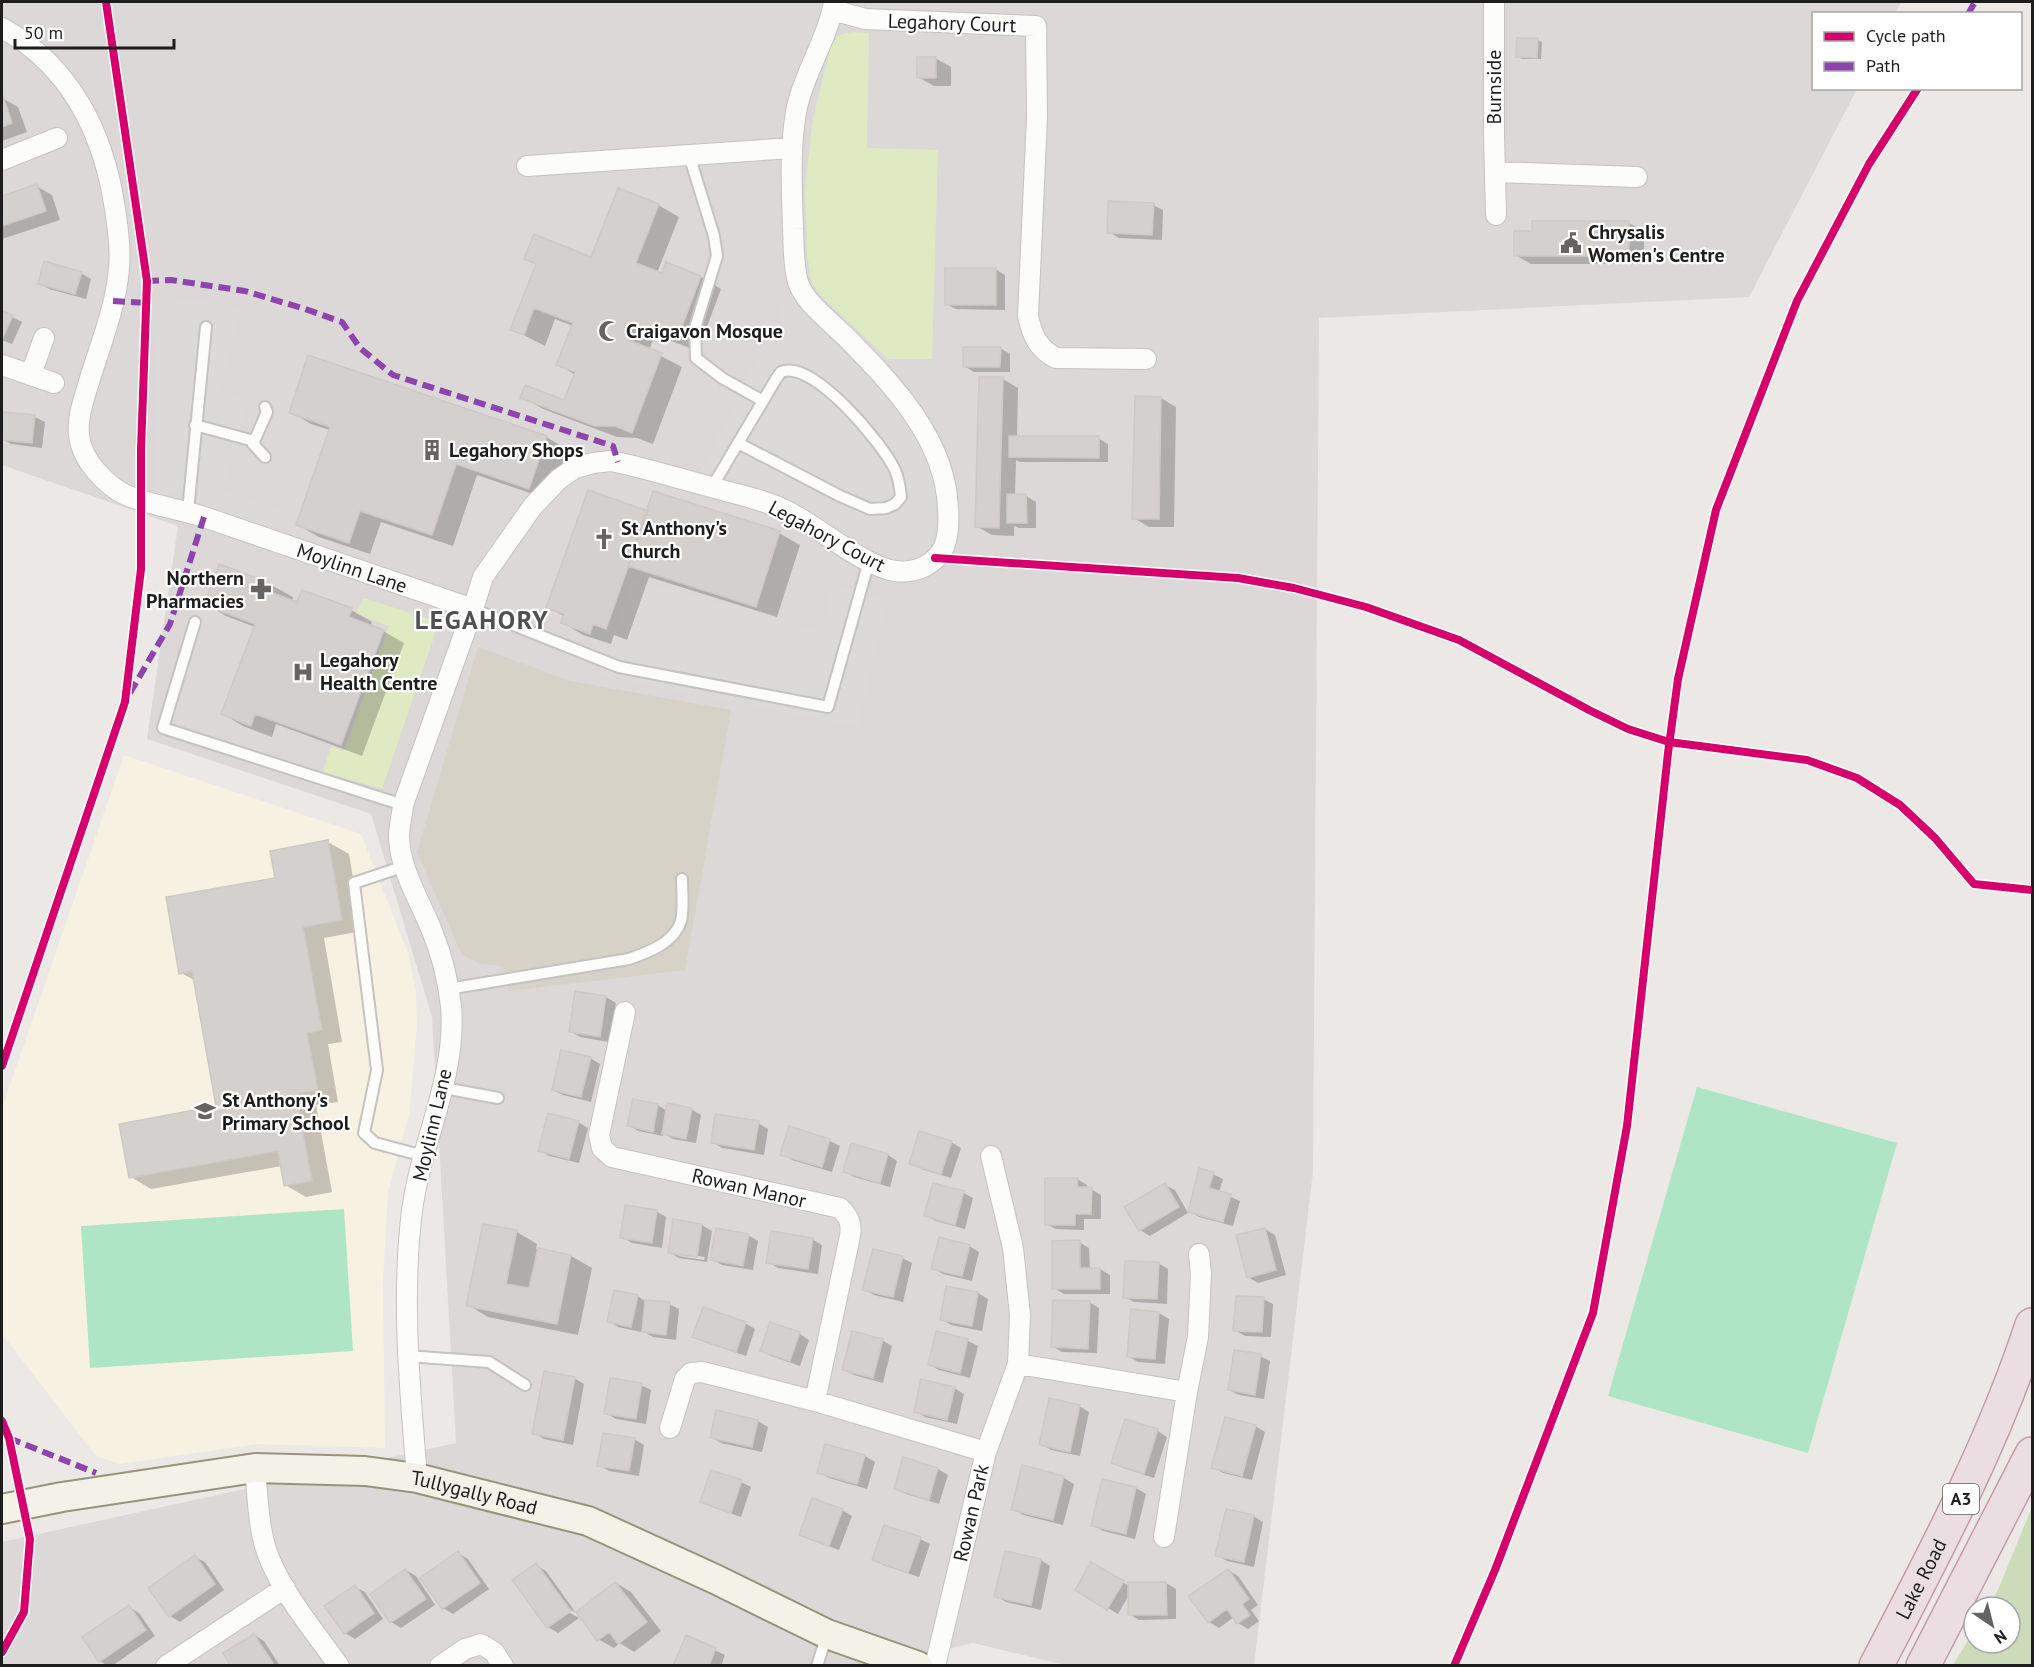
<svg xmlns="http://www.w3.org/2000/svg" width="2034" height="1667" font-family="'PT Sans',sans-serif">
<rect width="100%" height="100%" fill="#ece8e5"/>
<path fill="#dbd8d7" d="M2,2H1901L1895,13L1814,14V88L1857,89L1749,297L1319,318L1313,1172L1254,1665H1065L973,1643L877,1666L2,1665V1542L456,1443L432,1017L371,814L147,739L178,526L2,465Z"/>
<path fill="#f6f1e0" d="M124,755L361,834L408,953L416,991L417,1027L409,1114L388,1193L383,1282L385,1448L258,1444L120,1464L96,1456L2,1334V1108Z"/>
<path fill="#d6d2c7" d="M478,647L570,681L731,710L685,970L509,991L503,966L481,964L462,955L417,852Z"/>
<path fill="#dfeac2" d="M852,32L869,33L867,148L938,150L932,359H888L823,298L812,284L807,254L805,188L813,118L831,46L839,35Z
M364,598L429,619L435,629L434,637L382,789L323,772L331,746L344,751L389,626L356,613Z"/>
<path fill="#ccdbb9" d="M2032,1507V1665H1953L1974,1631V1643H2010V1607H1988L1998,1590Z"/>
<path fill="#aee5c4" d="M1697,1087L1897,1143L1808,1453L1608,1396Z
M344,1209L353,1351L90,1368L81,1226Z"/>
<path fill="#dcdad9" d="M203,300L241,308L221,390L249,400L222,489L283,511L276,532L156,486L157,371L160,303Z
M786,300L853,360L907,421L925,448L932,474L936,498L935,532L930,547L917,556L905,560L892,558L777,491L702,469Z
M632,578L821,632L834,584L888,599L857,727L601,675Z"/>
<path fill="#0003" fill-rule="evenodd" d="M1537,40L1542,42L1541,59H1522L1518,57Z
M935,58L951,67V86H934L918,77Z
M2,98L18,107L27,132L2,141Z
M36,186L52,195L60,220L2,239V197Z
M658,205L679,217L657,273L663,275L667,264L701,277L721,289L698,351L655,335L649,350L682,367L653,444L637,438L617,437L543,409L522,397L565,402L575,375L558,364L573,326L555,319L545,346L512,329L537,265L526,259L592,258Z
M1153,205L1163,210L1162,240L1119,238L1109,232Z
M1629,223L1644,232V264H1531L1515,255Z
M995,269L1005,275V310L956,309L946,304Z
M81,273L91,279L86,299L49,289L39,283Z
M2,312L22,322L12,344L2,340Z
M1000,348L1010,354V372H974L964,366Z
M1003,379L1018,388L1017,438H1098L1108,444V462H1020L1016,460L1015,496H1026L1036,502V528H1019L1014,526V536L992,535L976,526Z
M1136,398H1161L1176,407L1174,527H1149L1134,518Z
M291,412L546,437L567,449L550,500L477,475L453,546L381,522L370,554L319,537L298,525L330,430L311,424Z
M3,413L35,417L45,422L42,448L11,444L2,439Z
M649,513L779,533L800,545L777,617L649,577L627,640L614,635L611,644L583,635L563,623L565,617L548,607Z
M220,566L273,586L293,597L292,602L351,610L372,622L370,626L383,631L404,643L362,756L276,724L272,737L243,726L223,714L255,627L226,616L206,604Z
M328,842L349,854L362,931L324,938L342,1042L328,1044L338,1102L316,1105L332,1192L306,1197L285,1185L282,1166L151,1189L131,1177L218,1108L196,981L181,973L277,879Z
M606,997L616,1003L609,1042L580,1037L570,1031Z
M590,1058L600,1064L591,1102L563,1095L553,1090Z
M634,1100L658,1105L667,1111L691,1109L701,1115L696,1143L673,1139L663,1133V1136L638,1131L629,1125Z
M578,1122L588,1128L579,1163L549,1156L539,1150Z
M758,1123L768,1129L764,1155L722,1148L712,1142Z
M790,1128L830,1141L840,1146L832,1172L792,1160L782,1154Z
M951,1142L961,1148L951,1178L921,1169L911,1163Z
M888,1155L897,1161L890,1187L854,1177L845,1172Z
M1213,1174L1223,1179L1219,1192L1240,1201L1233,1226L1199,1217L1189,1211Z
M1077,1179L1087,1185V1189H1091L1101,1195V1219H1084V1230L1056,1229L1046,1224Z
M1165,1185L1175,1190L1188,1213L1150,1236L1140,1230Z
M964,1193L973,1198L965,1229L936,1221L926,1216Z
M656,1211L666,1217L662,1248L632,1243L622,1237Z
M702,1225L712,1231L707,1262L679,1258L669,1252ZM678,1253L705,1257L704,1260L678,1256Z
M484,1226L517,1232L537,1244L536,1249L571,1256L592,1268L578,1335L488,1317L468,1305Z
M1265,1229L1275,1235L1286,1275L1258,1283L1248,1277Z
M748,1235L758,1241L753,1270L722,1265L712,1259Z
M812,1239L822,1245L818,1274L778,1268L768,1262Z
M1079,1242L1089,1248L1090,1269H1100L1110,1275V1294H1064L1054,1288Z
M969,1246L979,1252L972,1281L943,1274L933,1268Z
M902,1258L912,1263L903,1302L874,1295L864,1289Z
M1158,1263L1168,1269L1167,1304L1134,1302L1124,1297Z
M947,1288L978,1293L988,1299L982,1331L951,1325L941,1319Z
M638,1296L646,1302L669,1304L679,1309L676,1340L653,1337L641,1330V1332L618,1327L609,1321Z
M1263,1299L1273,1304L1271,1337L1245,1336L1235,1330Z
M1089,1302L1099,1308L1097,1353L1062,1352L1052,1346Z
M1132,1311L1159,1313L1169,1319L1165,1364L1138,1362L1128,1356Z
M745,1323L755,1329L746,1356L704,1342L694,1336Z
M771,1324L800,1334L809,1340L800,1366L771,1356L762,1350Z
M938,1333L968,1341L978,1346L970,1378L939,1370L930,1365Z
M882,1340L892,1346L883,1383L854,1375L844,1370Z
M1260,1356L1270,1361L1264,1399L1239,1395L1229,1390Z
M574,1378L584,1384L573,1445L544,1439L534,1433Z
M641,1385L651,1390L646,1424L616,1419L606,1413Z
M954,1388L964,1394L957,1424L925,1417L915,1411Z
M1079,1406L1089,1412L1080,1456L1051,1450L1041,1444Z
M758,1421L768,1427L762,1452L721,1443L711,1437Z
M1126,1421L1158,1431L1167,1437L1154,1478L1123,1468L1113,1463Z
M1255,1426L1265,1432L1252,1480L1223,1473L1213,1467Z
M634,1439L644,1445L639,1476L609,1471L599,1465Z
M826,1446L865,1456L875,1462L867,1489L829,1478L819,1472Z
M904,1459L938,1469L948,1475L939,1504L906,1494L896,1488Z
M1023,1467L1064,1478L1074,1484L1063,1525L1023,1515L1013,1509Z
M741,1482L751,1487L741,1517L712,1507L702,1502Z
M1136,1488L1146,1494L1135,1539L1103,1531L1093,1525Z
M842,1510L852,1516L839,1550L811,1540L801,1534Z
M1253,1516L1263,1522L1254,1567L1227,1561L1217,1555Z
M920,1539L930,1544L919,1577L883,1565L873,1559Z
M458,1553L468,1559L489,1589L453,1614L443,1608Z
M195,1557L205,1562L224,1590L180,1622L170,1616Z
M1041,1560L1050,1566L1041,1610L1006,1602L996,1596Z
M1092,1564L1129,1586L1166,1583L1176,1589V1619L1139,1620L1129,1614V1595L1118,1614L1077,1590Z
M536,1565L546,1571L576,1613L565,1606L563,1609L579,1618L558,1633L548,1627Z
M406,1570L416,1576L435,1605L401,1628L391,1622L372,1594Z
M1228,1570L1238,1576L1258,1605L1251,1610L1259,1621L1248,1629L1238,1623L1234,1617L1219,1628L1209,1622Z
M616,1583L631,1592L661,1631L634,1652L620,1643L614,1648L598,1639L580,1617V1615Z
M355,1587L365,1592L383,1619L355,1639L345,1633Z
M129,1607L139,1613L155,1636L112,1666H108L100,1661Z
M254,1635L264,1641L280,1666H233Z
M687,1637L725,1655L721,1666H675Z"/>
<path fill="#d4d0ce" stroke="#cfc9c6" stroke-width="1.5" d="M1517,38H1538L1537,58L1516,57Z
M917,57H936V78H917Z
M3,96L12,123L2,127V97Z
M37,184L46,211L2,226V196Z
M618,188L659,204L636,263L662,273L666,262L701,276L677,340L634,324L628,340L662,353L632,433L615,426H595L520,398L525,385L564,400L575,372L556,365L573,323L534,308L524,335L510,330L536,264L524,259L534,234L591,257Z
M1108,201L1154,203L1152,235L1107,233Z
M1532,221H1629V256H1514V231H1532Z
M44,261L82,272L75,294L38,284Z
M945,268H996V305H945Z
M2,311L13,315L2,340Z
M963,347H1001L1000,367H963Z
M308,355L547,436L529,489L456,464L432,535L360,511L349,543L296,525L330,427L289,413Z
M979,377H1003L999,528L975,527Z
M1135,396L1161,397L1159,519H1132Z
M2,412L35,415L32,443L2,440Z
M1009,436H1099V458L1009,457Z
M588,490L648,511L606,629L593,624L590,634L561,623L564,614L546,608Z
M653,491L780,531L756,607L628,566Z
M1007,494H1026L1027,523H1007Z
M219,564L273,584L270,592L297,602L302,590L352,608L349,617L384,630L341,745L255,714L251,726L221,714L255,624L204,605Z
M328,840L342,920L303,927L322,1030L307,1033L318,1090L296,1094L312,1181L284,1186L278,1151L129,1178L119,1124L216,1106L192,971L179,974L166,897L275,878L270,851Z
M575,991L606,996L600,1037L569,1032Z
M561,1050L591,1057L581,1097L552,1090Z
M633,1099L658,1104L653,1132L627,1126Z
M667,1103L692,1108L686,1139L662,1134Z
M548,1113L579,1121L569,1159L538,1151Z
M715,1114L759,1121L754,1150L711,1143Z
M789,1126L830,1139L822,1167L780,1155Z
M919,1131L952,1141L941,1174L909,1164Z
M851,1143L888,1154L880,1183L843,1172Z
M1199,1168L1214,1172L1209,1188L1231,1194L1223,1222L1188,1212Z
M1045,1178H1078L1077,1187H1092L1091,1214H1075V1225H1045Z
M933,1183L964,1191L955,1225L924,1216Z
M1165,1183L1179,1207L1139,1231L1124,1207Z
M625,1205L657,1210L652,1243L620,1238Z
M673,1219L702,1224L697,1257L668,1253Z
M483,1224L517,1230L506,1284L529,1288L538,1248L571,1255L557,1324L466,1306Z
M716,1228L749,1234L743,1266L710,1260Z
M1265,1228L1276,1270L1247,1278L1236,1235Z
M771,1231L813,1238L808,1269L766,1263Z
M939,1237L970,1245L962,1276L931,1269Z
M1080,1240V1268H1100V1289H1052V1241Z
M873,1249L903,1256L893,1297L862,1290Z
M1125,1261L1159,1262L1157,1299L1123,1298Z
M946,1286L978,1292L972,1326L940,1320Z
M614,1290L638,1295L631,1327L607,1322Z
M1236,1296L1264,1297L1262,1332L1233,1331Z
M645,1300L670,1302L666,1335L642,1332Z
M1053,1300L1090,1301L1088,1349L1051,1347Z
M703,1307L746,1322L736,1352L692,1337Z
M1131,1309L1159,1312L1155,1359L1127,1357Z
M770,1322L800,1332L790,1361L760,1351Z
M852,1331L883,1339L873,1378L842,1370Z
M936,1331L968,1339L960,1373L928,1365Z
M1234,1350L1261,1354L1255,1395L1228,1390Z
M544,1371L575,1377L563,1440L532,1434Z
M610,1378L642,1383L636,1419L604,1414Z
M921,1379L955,1387L947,1420L914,1412Z
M1049,1398L1080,1405L1070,1452L1039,1445Z
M716,1410L758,1420L752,1447L710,1438Z
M1225,1417L1256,1425L1242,1476L1211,1468Z
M1125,1419L1158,1429L1144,1474L1111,1463Z
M603,1433L635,1438L629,1471L597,1466Z
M825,1444L865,1455L857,1484L817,1473Z
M903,1457L938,1468L929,1500L894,1489Z
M1022,1465L1064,1476L1053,1520L1011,1510Z
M711,1470L742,1480L731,1513L700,1502Z
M1102,1479L1136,1487L1126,1534L1091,1526Z
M812,1498L843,1509L829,1546L799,1535Z
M1226,1509L1254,1515L1244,1562L1215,1556Z
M884,1525L921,1537L908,1573L872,1560Z
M458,1551L480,1583L442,1609L420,1578Z
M1005,1551L1041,1559L1031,1605L994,1597Z
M195,1555L215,1584L169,1617L148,1588Z
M1091,1562L1124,1581L1107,1610L1075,1590Z
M536,1563L571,1611L547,1628L512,1580Z
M405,1569L426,1599L390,1623L370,1594Z
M1228,1569L1249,1599L1242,1604L1250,1615L1237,1624L1227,1609L1208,1623L1188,1596Z
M615,1582L647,1622L618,1644L609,1632L597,1641L576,1612Z
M1128,1582H1166L1167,1615H1128Z
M355,1585L374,1613L344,1634L324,1606Z
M129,1605L146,1630L99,1662L82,1637Z
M254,1634L273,1663L269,1666H231L223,1653Z
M686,1635L716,1648L709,1666H673Z"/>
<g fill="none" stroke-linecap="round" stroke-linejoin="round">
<defs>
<path id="lane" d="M689,155L714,236L717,256L695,328L696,358L722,378L763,401
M195,425L254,441
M265,457L253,444L267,412L265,407
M712,487L776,379L781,372C812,358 883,444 895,470C899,479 900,487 901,497L895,504L886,508L870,509L840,496L738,443
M188,511L206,327
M473,609L619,667L828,707L869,561
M195,622L163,728L403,805
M405,866L354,883L377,1070L364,1133L375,1143L424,1156
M448,989L629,959C649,952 674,943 681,921C684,911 682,890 682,879
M444,1088L498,1098
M407,1356L489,1362L525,1385
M817,1666L827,1635"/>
<path id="street" d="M1494,2V135L1496,215
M833,10L865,19L1036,26L1037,117L1028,316C1032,335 1038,349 1056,358L1146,359
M2,28C71,66 104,134 115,209C118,228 121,249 119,268C116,307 100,345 89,382C84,399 77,417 79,435C80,448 88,462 96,471C104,480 114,489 124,494C147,505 182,509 207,518C296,548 384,579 473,609
M2,160L57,138
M527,166L792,148
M1495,172L1637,177
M2,365L54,383
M31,374L44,338
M625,1012L599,1135L602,1148L612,1157L840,1208C849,1217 852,1223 850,1236L815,1401
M1018,1364L1187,1392L1164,1537
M1187,1392L1198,1337L1201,1274L1199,1254
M670,1428L685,1379L691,1373L702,1372L815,1401L986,1452
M255,1468C258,1498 258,1533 270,1560C286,1598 315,1632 339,1666
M417,1478C410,1389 401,1300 412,1211C421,1141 457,1077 451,1006C448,980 442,955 432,931C420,901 400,870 399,837C399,827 402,816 403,805L473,609L483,577L533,506L559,479L575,468L593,463L611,461C646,468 680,479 715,488C739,495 766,500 789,512C819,527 863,566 895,571C915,574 935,565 944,547C949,534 949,522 948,509C946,439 892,384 846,337C831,322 804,302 798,282C793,266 794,246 793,229C792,189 789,147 797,107C805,71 828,38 834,2
M166,1666L285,1588
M440,1666L465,1649L481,1644L494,1652L503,1666
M935,1666L986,1452L1018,1364L1020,1315L1013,1248L991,1156"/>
<g id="secondary">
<path id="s1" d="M2,1509L62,1497L255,1468L365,1471L417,1478L588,1521L715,1579L827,1634L918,1666"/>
</g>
<g id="highway">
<path id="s2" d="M1876,1666C1934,1555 1993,1444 2032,1325"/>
<path d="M1923,1666L2032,1454"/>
</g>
</defs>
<use href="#lane" stroke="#c4c3c1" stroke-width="14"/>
<use href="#street" stroke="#c4c3c1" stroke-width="22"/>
<use href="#secondary" stroke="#97937c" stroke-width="32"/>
<use href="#highway" stroke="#c29bad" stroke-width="36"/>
<use href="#lane" stroke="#fcfcfb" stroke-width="10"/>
<use href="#street" stroke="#fcfcfb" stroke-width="20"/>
<use href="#secondary" stroke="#f4f1e9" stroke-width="28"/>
<use href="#highway" stroke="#eadee2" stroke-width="33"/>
<path stroke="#8e44ad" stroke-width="6" stroke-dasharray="12 6" stroke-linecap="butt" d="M1968,14L1975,2
M147,281L171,280L245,291L305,309L342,322L360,348L393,375L613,446L618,462
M113,301L147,303
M130,693L170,624L204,517
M9,1438L96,1473"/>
<defs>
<path id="cycleway" d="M935,558L1238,578L1294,588L1366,607L1459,640L1589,710L1628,729L1669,742L1807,760L1857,778L1900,805L1935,838L1974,884L2032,890
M2,1066L125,702L141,569V450L147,281L106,2
M2,1421L9,1438L30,1539L24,1612L2,1652
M1454,1666L1495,1570L1593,1313L1627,1126L1668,753L1678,679L1716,510L1797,301L1869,164L1918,88"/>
</defs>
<use href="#cycleway" stroke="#fff" stroke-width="11"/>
<use href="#cycleway" stroke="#d6006c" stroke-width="8"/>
</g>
<defs>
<symbol id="civic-bare" viewBox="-9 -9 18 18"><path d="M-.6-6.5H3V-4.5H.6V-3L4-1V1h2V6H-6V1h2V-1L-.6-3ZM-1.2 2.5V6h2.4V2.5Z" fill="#656463" stroke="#fff" stroke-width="2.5" paint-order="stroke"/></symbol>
<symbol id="mosque-bare" viewBox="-9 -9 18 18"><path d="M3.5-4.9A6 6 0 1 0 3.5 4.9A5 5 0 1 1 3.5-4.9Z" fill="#656463" stroke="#fff" stroke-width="2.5" paint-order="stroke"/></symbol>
<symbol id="building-bare" viewBox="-9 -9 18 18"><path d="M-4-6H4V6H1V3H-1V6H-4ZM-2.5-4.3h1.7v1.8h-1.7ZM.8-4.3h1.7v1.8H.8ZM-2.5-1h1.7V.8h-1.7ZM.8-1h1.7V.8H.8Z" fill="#656463" stroke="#fff" stroke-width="2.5" paint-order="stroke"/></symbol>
<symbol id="church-bare" viewBox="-9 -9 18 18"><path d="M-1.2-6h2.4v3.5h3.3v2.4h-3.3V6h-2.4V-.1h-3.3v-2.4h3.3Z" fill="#656463" stroke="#fff" stroke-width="2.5" paint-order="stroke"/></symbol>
<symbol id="pharmacy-bare" viewBox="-9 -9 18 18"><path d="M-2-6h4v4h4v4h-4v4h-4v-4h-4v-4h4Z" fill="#656463" stroke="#fff" stroke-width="2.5" paint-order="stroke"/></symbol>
<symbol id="hospital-bare" viewBox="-9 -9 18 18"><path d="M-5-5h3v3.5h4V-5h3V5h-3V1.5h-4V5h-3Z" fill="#656463" stroke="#fff" stroke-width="2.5" paint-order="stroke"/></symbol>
<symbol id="school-bare" viewBox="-9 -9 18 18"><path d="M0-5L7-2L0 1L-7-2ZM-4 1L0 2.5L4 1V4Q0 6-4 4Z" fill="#656463" stroke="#fff" stroke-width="2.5" paint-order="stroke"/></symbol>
</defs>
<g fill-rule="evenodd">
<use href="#civic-bare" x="1556" y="228" width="30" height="30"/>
<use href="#mosque-bare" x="594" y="316" width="30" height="30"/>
<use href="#building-bare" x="417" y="435" width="30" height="30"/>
<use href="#church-bare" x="589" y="524" width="30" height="30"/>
<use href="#pharmacy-bare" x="246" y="574" width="30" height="30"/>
<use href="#hospital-bare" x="288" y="657" width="30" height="30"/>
<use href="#school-bare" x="190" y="1096" width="30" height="30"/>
</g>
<g text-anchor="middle" stroke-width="4.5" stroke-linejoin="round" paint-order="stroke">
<rect fill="#fff" stroke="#616161" stroke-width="1.5" x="1943" y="1484" width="36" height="30" rx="4.5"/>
<g font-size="18" font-weight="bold" fill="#1d1d1d">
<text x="1961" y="1505">A3</text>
</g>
<g font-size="20" fill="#1d1d1d" stroke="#fff">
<text transform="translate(952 23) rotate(2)" y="7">Legahory Court</text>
<text transform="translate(1494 87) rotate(-90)" y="7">Burnside</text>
<text transform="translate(827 536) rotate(28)" y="7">Legahory Court</text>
<text transform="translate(352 568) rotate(19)" y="7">Moylinn Lane</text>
<text transform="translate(432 1125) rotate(-77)" y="7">Moylinn Lane</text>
<text transform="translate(749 1188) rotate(13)" y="7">Rowan Manor</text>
<text dy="7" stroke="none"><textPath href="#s1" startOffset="478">Tullygally Road</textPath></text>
<text transform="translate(971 1513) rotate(-77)" y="7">Rowan Park</text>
<text dy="7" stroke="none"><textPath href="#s2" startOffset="98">Lake Road</textPath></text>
</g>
<g font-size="20" font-weight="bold" fill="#1d1d1d" stroke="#fff" text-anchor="start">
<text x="1588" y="239">Chrysalis<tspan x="1588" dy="23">Women's Centre</tspan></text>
<text x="626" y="338">Craigavon Mosque</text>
<text x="449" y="457">Legahory Shops</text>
<text x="621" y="535">St Anthony's<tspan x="621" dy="23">Church</tspan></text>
<text x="244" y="585" text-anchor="end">Northern<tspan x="244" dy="23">Pharmacies</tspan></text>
<text x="320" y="667">Legahory<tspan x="320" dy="23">Health Centre</tspan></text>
<text x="222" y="1107">St Anthony's<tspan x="222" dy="23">Primary School</tspan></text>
</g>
<g font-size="26" font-weight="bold" letter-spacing="1.5" fill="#505050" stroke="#fff">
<text x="482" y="629">LEGAHORY</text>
</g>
</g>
<rect width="2034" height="1667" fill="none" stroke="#1d1d1d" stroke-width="6"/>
<rect x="1812" y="12" width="210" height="78" fill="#ffffff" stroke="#a5a5a5" stroke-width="1.5"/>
<rect x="1824" y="32" width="30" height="9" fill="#d6006c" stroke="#a5a5a5" stroke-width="1.5"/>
<text x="1866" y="42" font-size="18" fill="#1d1d1d">Cycle path</text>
<rect x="1824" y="62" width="30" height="9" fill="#8e44ad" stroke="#a5a5a5" stroke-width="1.5"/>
<text x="1866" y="72" font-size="18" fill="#1d1d1d">Path</text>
<g transform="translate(1992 1625) rotate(145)"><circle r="28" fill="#ffffff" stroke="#a5a5a5" stroke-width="1.5"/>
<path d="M0-4.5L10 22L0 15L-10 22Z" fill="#656463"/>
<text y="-9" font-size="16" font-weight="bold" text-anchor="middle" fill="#1d1d1d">N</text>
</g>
<path d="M15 39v9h159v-9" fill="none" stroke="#1d1d1d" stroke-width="3"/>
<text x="24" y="39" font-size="18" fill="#1d1d1d" stroke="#ffffff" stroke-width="4.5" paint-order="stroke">50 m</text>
</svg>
